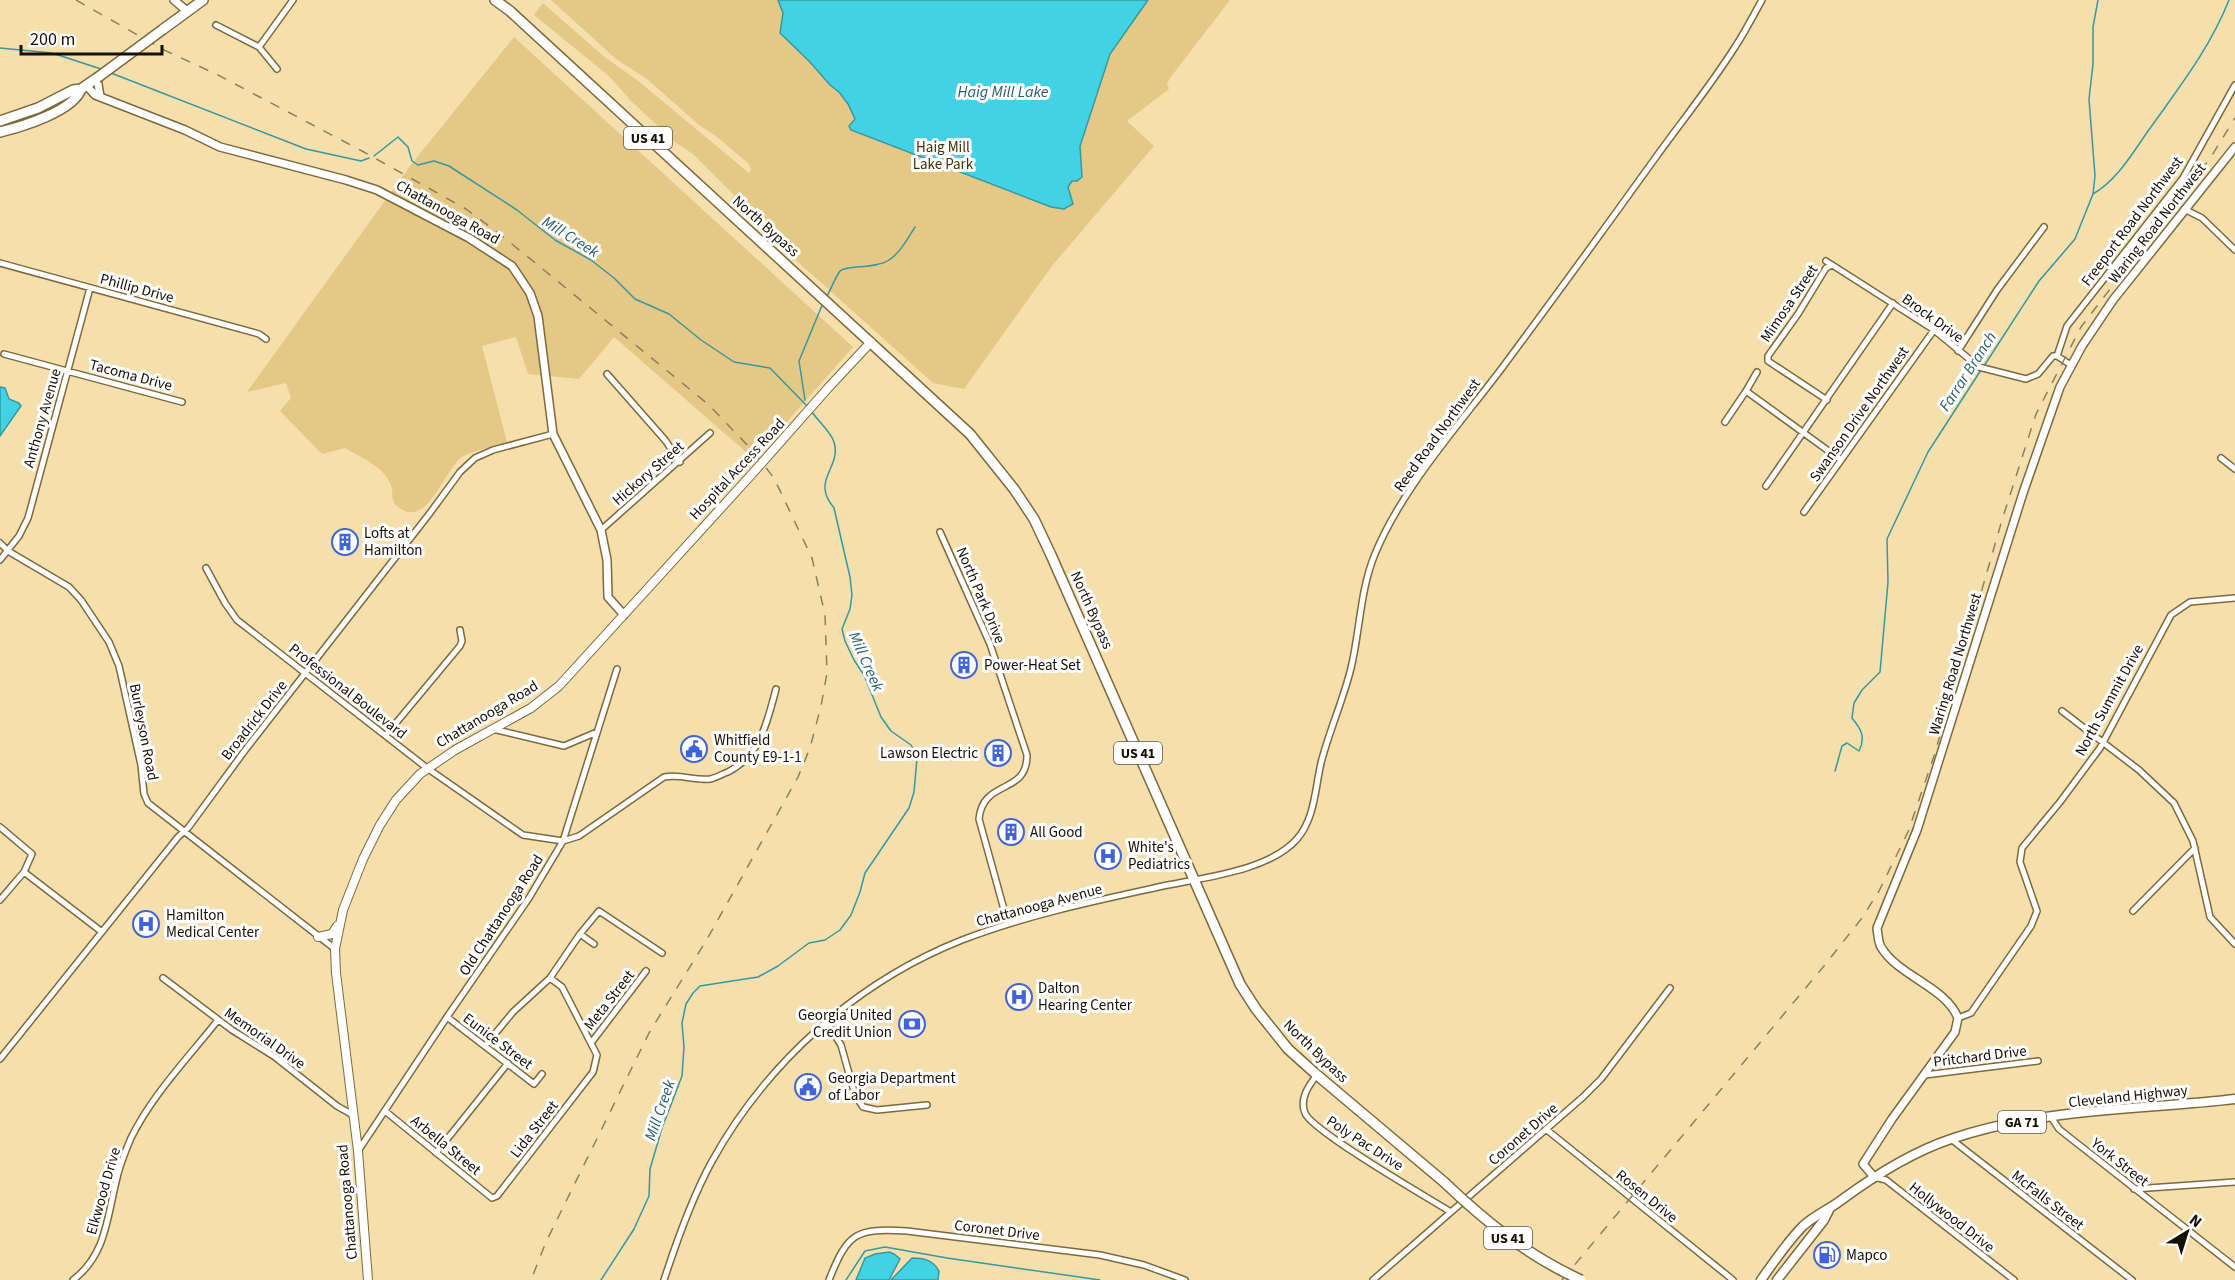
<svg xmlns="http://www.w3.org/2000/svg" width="2235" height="1280" font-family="'Source Sans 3',sans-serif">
<rect width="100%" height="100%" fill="#f5dfac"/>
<path fill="#e5c886" d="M551,0H1230L1170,78L1167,84L1169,89L1127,121L1154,146L1052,266L964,389L933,383L730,201L734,195L693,154L676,143L631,101L610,77L534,15L543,3L602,55L637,80L749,173L751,170L749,164L716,136L699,125L647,79L616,59Z
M514,37L853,347L754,459L614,337L579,379L528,374L516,337L482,346L507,442C493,447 474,450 462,457C444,469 427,532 397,506C390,500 394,493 391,485C383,466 362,458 345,448L322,454L280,411L291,398L286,383L247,392L410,166Z"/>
<path fill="#43d2e4" stroke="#3698a0" stroke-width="1.5" d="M778,0H1148L1110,54L1080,146L1082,177L1077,181H1072L1068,187L1073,204L1064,209L1051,207L851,130L849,126L855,119L848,104L839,92L830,85L809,61L780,33L783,13Z
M0,387L5,388L9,399L19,403L21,406L0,436Z
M889,1252L894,1254L900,1259L889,1280H856L865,1258L875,1254Z
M912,1258C924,1258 933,1260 939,1271L938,1280H891Z"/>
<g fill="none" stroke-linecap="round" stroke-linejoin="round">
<path stroke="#3698a0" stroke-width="1.5" d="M0,48L52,53L101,69
M111,73L306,149L361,161L369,158
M374,156L398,137L408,147L412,161L418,165L434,161L449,166L517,210L555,240L591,260L614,278L635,299L669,314L701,340L734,362L770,368L807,406
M2093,194C2119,179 2134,150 2151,127C2180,86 2210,48 2229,0
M827,296C831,289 835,278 840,271C846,265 876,269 889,260C901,252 908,238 915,227
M1984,366L2039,281L2075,239L2093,194L2095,176L2089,99L2093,64V27L2098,0
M805,400L799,361L823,303
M1835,771L1842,746L1847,743L1859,751C1866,737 1861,729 1852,718L1854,703L1862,690L1880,672L1888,582L1887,539L1928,452L1981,370
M601,1280L634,1229L649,1196L650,1169L662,1128L682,1076L684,1047L682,1023L686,1004L693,993L700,986L758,977L778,966L809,943L825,940L840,930L851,915L860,892L865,873L909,808L914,792L917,758L911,745L891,731L881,717L864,675L854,660L845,641L842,629L850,609L852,595L850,577L834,508C810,480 842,468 834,442C831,432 818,421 812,412
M846,1280L865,1251L885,1247L947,1258L1100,1280"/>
<defs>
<path id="minor" d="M216,25L259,47L277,69
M259,47L293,0
M2184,209L2202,218L2235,250
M1826,261L1934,330L1979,367L2026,379L2038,374L2053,356H2057
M0,263L259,334L266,339
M1958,351L1997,290L2044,227
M4,354L182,402
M2057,356L2067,326L2183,178L2235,85
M2057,356L2071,365
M607,374L665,440L680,462
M1746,391L1841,460
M1827,400L1768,361V356L1798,314L1826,268L1832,265
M1725,422L1746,391L1757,372
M2221,458L2235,469
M1766,486L1893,303
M1804,512L1934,330
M601,530L710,433
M940,532L990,644L1027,755C1027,796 983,778 979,819L1008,924
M0,543L8,551L69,587L81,600L109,642L119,666L141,765L144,794L148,803L335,949
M0,560L19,536L28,518L90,288
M206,568L225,603L237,620L427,768L523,835L563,841L579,836L664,777C683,774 694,781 710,779C716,778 722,774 728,772C761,755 767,722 776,689
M2062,711L2139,770L2174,803L2193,841L2210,917L2235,944
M493,729L564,746L597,732
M386,735L460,646L462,641L460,630
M0,827L32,854L24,872L0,900
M24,872L102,932
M2133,911L2195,848
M580,934L594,944
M163,978L232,1030L275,1057L337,1106L353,1115
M447,1017L534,1084L542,1074
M1958,1018L1971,1013L2031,926L2037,911L2020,862L2022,848L2060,802L2100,748L2171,615L2190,602L2235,598
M826,1022L841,1045L855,1095L863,1107L877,1110L927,1105
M591,1043L646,971
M485,1046L513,1012L550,978L580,934L599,911L662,953
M0,1059L178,837L188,828L246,749L430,513L460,472L475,458L493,450L553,434
M1317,1075C1309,1085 1299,1099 1305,1113C1312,1131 1428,1198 1451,1212
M1925,1075L2038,1061
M385,1111L492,1198L497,1196L593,1072L597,1055L562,987L550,978
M2051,1117L2059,1129L2069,1137L2235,1267
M1547,1130L1733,1280
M1951,1139L2132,1280
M358,1151L447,1017L529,898L563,841L617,669
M436,1153L508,1063
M1874,1177L1886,1180L2014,1280
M2134,1189L2235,1182
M73,1280C106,1255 107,1218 116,1182C119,1167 125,1152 131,1138C152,1095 188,1058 218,1020
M664,1280C677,1240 691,1200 711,1163C766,1063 856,982 962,940C1024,916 1090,902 1154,888C1196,878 1267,873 1297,839C1315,818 1315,789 1321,763C1329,731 1343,701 1351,668C1360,631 1360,590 1375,554C1402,488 1459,425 1502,368C1554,298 1605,228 1656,157C1682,121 1711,85 1735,47C1745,32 1753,16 1762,0
M829,1280C848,1232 856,1228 907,1231L1100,1255L1144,1265L1185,1280
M1373,1280L1583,1097L1601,1079L1670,988"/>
<path id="tertiary" d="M174,0L187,11
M97,78L100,96
M86,85L95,95L185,130L220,147L346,180L377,190L469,238L512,266L530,293L538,316L553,434L601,530L607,560L608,597L624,615
M1874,1177L1863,1164L1892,1119L1955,1032L1958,1018C1946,987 1898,976 1881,947C1878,942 1878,934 1877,928L1917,830L2023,493L2060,387L2082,346L2113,300L2235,147"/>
<path id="secondary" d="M829,387L871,342
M318,937L332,934L337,926
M368,1280L358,1151L336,973L335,949L343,910L363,859L380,825L396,800L420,774L455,750L531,708L559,686L752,474"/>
<path id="primary" d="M1761,1280C1774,1262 1787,1242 1803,1226C1815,1215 1828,1210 1840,1201C1874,1176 1912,1152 1951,1139C2042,1108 2141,1110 2235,1099
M1777,1280L1824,1220L1829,1210"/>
<path id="trunk" d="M495,0L510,11L970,434L1014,489L1034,519L1051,555L1240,984L1256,1009L1288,1049L1317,1075L1444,1182
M162,30L203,0
M81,89L97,78
M0,121L38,108L73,90L81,89
M0,132C21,127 74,111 81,89"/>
</defs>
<use href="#minor" stroke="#7d693a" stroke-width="8"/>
<use href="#tertiary" stroke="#7d693a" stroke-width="10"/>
<use href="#secondary" stroke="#7d693a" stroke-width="10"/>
<use href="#primary" stroke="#7d693a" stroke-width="11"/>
<use href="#trunk" stroke="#7d693a" stroke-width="12"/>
<use href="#minor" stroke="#fff" stroke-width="5"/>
<use href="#tertiary" stroke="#fff" stroke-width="7"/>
<use href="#secondary" stroke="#fff" stroke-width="8"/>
<use href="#primary" stroke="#fff" stroke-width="8"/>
<use href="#trunk" stroke="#fff" stroke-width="9"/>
<path stroke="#8e7f5c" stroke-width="1.5" stroke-dasharray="10 10" stroke-linecap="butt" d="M76,0L164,50L216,74L362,151L466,209L501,235L709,405L752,450L774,478L812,558L825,615L827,673L821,706L810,748L798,777L706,941L649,1033L546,1242L531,1280
M1562,1280L1824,966L1862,918L1879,891L1908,832L1934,756L2002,520L2036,414L2081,327L2211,157L2235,118"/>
<defs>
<path id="secondary-bridge" d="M752,474L829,387"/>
<path id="trunk-bridge" d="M97,78L162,30
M1444,1182C1486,1222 1528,1256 1581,1280"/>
</defs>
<use href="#secondary-bridge" stroke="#7d693a" stroke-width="10" stroke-linecap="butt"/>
<use href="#trunk-bridge" stroke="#7d693a" stroke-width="12" stroke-linecap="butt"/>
<use href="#secondary-bridge" stroke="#fff" stroke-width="8"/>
<use href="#trunk-bridge" stroke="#fff" stroke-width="9"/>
</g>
<defs>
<symbol id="building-ring" viewBox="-11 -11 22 22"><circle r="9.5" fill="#fff" stroke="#4063d5" stroke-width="1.5"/><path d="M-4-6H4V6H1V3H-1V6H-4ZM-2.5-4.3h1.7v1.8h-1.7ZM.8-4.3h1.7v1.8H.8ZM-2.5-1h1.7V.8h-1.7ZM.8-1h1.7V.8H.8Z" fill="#4063d5"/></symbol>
<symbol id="civic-ring" viewBox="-11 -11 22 22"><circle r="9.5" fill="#fff" stroke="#4063d5" stroke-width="1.5"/><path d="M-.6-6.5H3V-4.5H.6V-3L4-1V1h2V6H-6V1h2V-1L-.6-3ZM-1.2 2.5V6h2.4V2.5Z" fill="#4063d5"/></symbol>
<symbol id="hospital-ring" viewBox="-11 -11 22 22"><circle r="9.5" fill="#fff" stroke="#4063d5" stroke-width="1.5"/><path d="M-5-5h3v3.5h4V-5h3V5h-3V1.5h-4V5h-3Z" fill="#4063d5"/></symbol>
<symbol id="bank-ring" viewBox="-11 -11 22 22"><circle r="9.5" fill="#fff" stroke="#4063d5" stroke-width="1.5"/><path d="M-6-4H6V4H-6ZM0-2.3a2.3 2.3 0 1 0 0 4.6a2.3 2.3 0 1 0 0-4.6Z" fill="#4063d5"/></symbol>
<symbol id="fuel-ring" viewBox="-11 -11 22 22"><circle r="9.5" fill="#fff" stroke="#4063d5" stroke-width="1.5"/><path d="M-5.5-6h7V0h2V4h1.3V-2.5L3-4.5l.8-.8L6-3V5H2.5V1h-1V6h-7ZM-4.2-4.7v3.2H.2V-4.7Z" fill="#4063d5"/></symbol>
</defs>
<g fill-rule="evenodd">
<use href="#building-ring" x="330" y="527" width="30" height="30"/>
<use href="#building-ring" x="949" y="650" width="30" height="30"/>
<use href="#civic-ring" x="679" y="734" width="30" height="30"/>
<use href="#building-ring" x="983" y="738" width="30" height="30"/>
<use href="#building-ring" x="996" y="817" width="30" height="30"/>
<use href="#hospital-ring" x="1093" y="841" width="30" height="30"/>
<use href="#hospital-ring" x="131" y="909" width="30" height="30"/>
<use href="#hospital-ring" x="1004" y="982" width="30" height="30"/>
<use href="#bank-ring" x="897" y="1009" width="30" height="30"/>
<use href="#civic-ring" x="793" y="1072" width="30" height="30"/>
<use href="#fuel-ring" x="1812" y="1240" width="30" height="30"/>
</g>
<g text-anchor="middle" stroke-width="6" stroke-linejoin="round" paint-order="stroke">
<g fill="#fff" stroke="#5d574c" stroke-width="1.5">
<rect x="624" y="127" width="48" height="22" rx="4.5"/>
<rect x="1114" y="742" width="48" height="22" rx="4.5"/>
<rect x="1998" y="1111" width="48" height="22" rx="4.5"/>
<rect x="1484" y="1227" width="48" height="22" rx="4.5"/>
</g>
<g font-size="14" font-weight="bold" fill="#170f00">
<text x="648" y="143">US 41</text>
<text x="1138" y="758">US 41</text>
<text x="2022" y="1127">GA 71</text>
<text x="1508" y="1243">US 41</text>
</g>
<g font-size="15" fill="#413107" stroke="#fff">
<text x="943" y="152">Haig Mill<tspan x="943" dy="17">Lake Park</tspan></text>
</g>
<g font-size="15" fill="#170f00" stroke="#fff">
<text transform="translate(448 212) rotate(29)" y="5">Chattanooga Road</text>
<text transform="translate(2132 221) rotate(-53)" y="5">Freeport Road Northwest</text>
<text transform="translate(2157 223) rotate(-52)" y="5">Waring Road Northwest</text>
<text transform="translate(766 226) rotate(42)" y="5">North Bypass</text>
<text transform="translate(137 288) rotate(15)" y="5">Phillip Drive</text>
<text transform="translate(1789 303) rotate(-56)" y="5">Mimosa Street</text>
<text transform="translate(1933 318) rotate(36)" y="5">Brock Drive</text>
<text transform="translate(131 375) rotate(15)" y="5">Tacoma Drive</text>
<text transform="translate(1859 414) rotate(-55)" y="5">Swanson Drive Northwest</text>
<text transform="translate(42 418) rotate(-74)" y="5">Anthony Avenue</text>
<text transform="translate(1437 435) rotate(-54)" y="5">Reed Road Northwest</text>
<text transform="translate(737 469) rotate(-47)" y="5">Hospital Access Road</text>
<text transform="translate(648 473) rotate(-41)" y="5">Hickory Street</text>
<text transform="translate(981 595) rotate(67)" y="5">North Park Drive</text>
<text transform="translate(1092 610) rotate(66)" y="5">North Bypass</text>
<text transform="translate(1955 664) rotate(-73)" y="5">Waring Road Northwest</text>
<text transform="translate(348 691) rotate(38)" y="5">Professional Boulevard</text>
<text transform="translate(2109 700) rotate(-61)" y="5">North Summit Drive</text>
<text transform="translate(487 714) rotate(-31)" y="5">Chattanooga Road</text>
<text transform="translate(254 720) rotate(-52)" y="5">Broadrick Drive</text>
<text transform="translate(144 732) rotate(79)" y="5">Burleyson Road</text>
<text transform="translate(1039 905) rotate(-15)" y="5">Chattanooga Avenue</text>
<text transform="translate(501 915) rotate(-57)" y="5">Old Chattanooga Road</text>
<text transform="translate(609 1000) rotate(-52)" y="5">Meta Street</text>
<text transform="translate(265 1038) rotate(35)" y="5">Memorial Drive</text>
<text transform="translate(498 1041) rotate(37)" y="5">Eunice Street</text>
<text transform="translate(1316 1051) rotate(44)" y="5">North Bypass</text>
<text transform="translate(1980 1056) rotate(-7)" y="5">Pritchard Drive</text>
<text transform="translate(2128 1096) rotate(-6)" y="5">Cleveland Highway</text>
<text transform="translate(534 1129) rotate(-52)" y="5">Lida Street</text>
<text transform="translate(1523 1134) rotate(-41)" y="5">Coronet Drive</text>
<text transform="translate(1365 1143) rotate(33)" y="5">Poly Pac Drive</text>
<text transform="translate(446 1145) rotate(39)" y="5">Arbella Street</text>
<text transform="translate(2120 1162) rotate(38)" y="5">York Street</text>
<text transform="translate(103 1191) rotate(-74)" y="5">Elkwood Drive</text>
<text transform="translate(1647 1196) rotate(39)" y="5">Rosen Drive</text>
<text transform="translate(2048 1200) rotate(38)" y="5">McFalls Street</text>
<text transform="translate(347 1202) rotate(-95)" y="5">Chattanooga Road</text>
<text transform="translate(1952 1217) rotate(38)" y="5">Hollywood Drive</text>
<text transform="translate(997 1230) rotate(7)" y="5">Coronet Drive</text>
</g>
<g font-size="15" fill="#170f00" stroke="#fff" text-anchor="start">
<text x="364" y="538">Lofts at<tspan x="364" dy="17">Hamilton</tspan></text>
<text x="984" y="670">Power-Heat Set</text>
<text x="714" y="745">Whitfield<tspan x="714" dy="17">County E9-1-1</tspan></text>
<text x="978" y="758" text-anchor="end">Lawson Electric</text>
<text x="1030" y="837">All Good</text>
<text x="1128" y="852">White's<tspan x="1128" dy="17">Pediatrics</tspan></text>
<text x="166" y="920">Hamilton<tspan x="166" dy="17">Medical Center</tspan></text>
<text x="1038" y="993">Dalton<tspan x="1038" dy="17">Hearing Center</tspan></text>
<text x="892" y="1020" text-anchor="end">Georgia United<tspan x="892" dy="17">Credit Union</tspan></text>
<text x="828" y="1083">Georgia Department<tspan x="828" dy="17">of Labor</tspan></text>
<text x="1846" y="1260">Mapco</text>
</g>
<g font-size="16" font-style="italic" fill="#286169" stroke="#fff">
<text x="1003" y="97">Haig Mill Lake</text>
<text transform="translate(571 236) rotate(32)" y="6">Mill Creek</text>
<text transform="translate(1967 371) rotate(-57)" y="6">Farrar Branch</text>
<text transform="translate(867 661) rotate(66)" y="6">Mill Creek</text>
<text transform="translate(659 1110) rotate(-71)" y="6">Mill Creek</text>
</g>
</g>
<g transform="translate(2187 1232) rotate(38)" stroke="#ffffff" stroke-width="4.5" paint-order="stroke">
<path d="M0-4.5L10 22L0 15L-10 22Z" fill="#170f00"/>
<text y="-9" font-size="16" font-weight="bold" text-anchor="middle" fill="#170f00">N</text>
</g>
<path d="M21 45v9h141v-9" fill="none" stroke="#170f00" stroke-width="3"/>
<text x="30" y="45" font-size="18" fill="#170f00" stroke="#ffffff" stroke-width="4.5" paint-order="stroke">200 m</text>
</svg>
